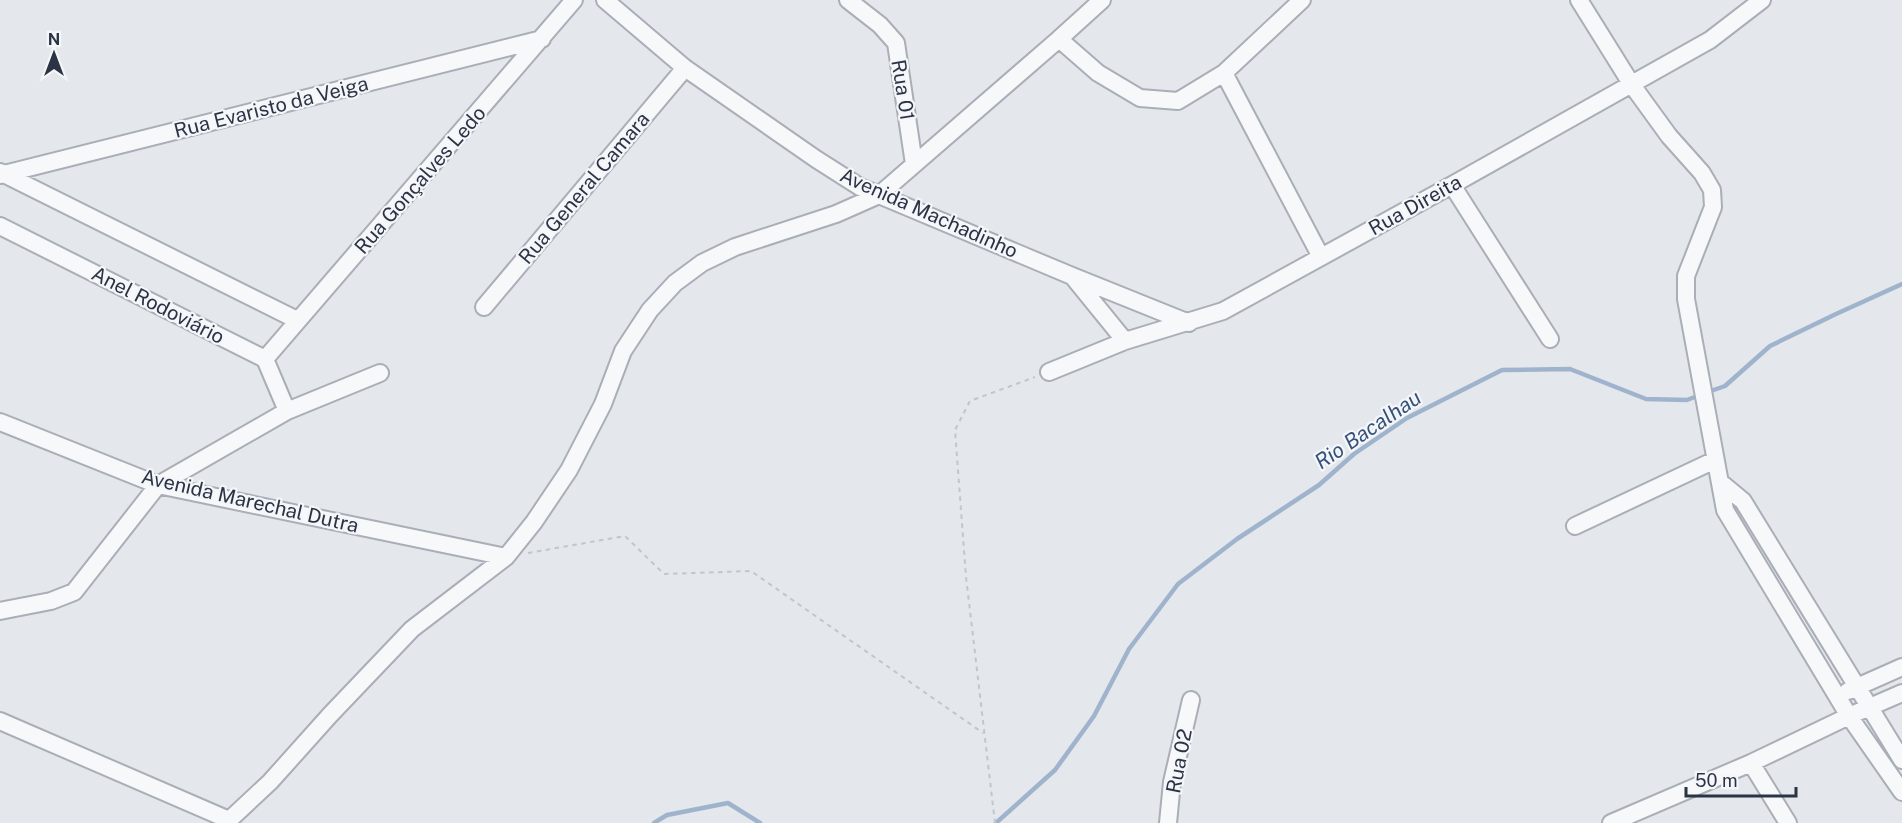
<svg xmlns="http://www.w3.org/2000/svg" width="1902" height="823" font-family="'Public Sans',sans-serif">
<rect width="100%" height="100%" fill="#e4e7ec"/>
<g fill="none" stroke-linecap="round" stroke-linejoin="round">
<path stroke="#9fb4cc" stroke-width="4.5" d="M1708,392L1725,386L1770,346L1836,314L1902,284
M654,823L667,815L728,803L760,823
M996,823L1055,770L1094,716L1129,649L1178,584L1237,539L1319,485L1354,454L1407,418L1502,370L1570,369L1646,399L1687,400L1700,395"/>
<defs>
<path id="minor" d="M605,0L685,68L816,159L860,187L1072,276L1189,323
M848,0L880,25L896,43L914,164
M1579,0L1632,85L1669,136L1702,173L1712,190L1713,207L1686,276V299L1725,510L1849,716L1902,792
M1059,39L1098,73L1140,98L1178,101L1224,73L1302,0
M1224,73L1321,257
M0,172L297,320
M0,175L542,39
M1452,185L1550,339
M0,226L265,359L287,411
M1073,277L1125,341
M484,307L685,68
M265,359L574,0
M1049,372L1125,341L1223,311L1452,185L1710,40L1762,0
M0,422L158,485L506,557
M1720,482L1743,501L1902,760
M1575,526L1715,460
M0,611L51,601L74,592L158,485L287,411L380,373
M1848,691L1902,667
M0,721L229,820
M1751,763L1788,823
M226,823L270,782L330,715L412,629L506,557L534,522L569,470L603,404L623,351L650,310L675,283L702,263L735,247L836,214L879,195L1059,39L1102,0
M1168,823L1172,782L1191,700
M1611,823L1751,763L1849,716L1902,693"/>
</defs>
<use href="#minor" stroke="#a9aeb7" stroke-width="20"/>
<path stroke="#c2c5cb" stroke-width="2" stroke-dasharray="4.5 4.5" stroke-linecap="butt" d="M528,553L625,536L664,574L751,571L983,733
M995,823L966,577L955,430L970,401L1035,377"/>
<use href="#minor" stroke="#f7f8fa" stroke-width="16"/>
</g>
<g text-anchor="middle" stroke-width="4.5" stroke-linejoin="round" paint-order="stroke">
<g font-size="20" fill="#2b3445" stroke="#f4f6f9">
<text transform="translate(903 90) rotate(81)" y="7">Rua 01</text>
<text transform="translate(271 107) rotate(-14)" y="7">Rua Evaristo da Veiga</text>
<text transform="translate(420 180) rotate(-49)" y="7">Rua Gonçalves Ledo</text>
<text transform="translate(584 188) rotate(-50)" y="7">Rua General Camara</text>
<text transform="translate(1415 205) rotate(-29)" y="7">Rua Direita</text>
<text transform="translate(929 213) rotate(24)" y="7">Avenida Machadinho</text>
<text transform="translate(158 305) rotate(27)" y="7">Anel Rodoviário</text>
<text transform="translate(250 501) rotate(13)" y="7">Avenida Marechal Dutra</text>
<text transform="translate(1179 761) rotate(-79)" y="7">Rua 02</text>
</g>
<g font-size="21" font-style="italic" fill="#34527a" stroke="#f4f6f9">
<text transform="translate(1368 430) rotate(-34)" y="7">Rio Bacalhau</text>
</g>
</g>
<g transform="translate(54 54)" stroke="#f4f6f9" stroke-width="4.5" paint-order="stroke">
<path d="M0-4.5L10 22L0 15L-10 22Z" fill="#2b3445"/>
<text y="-9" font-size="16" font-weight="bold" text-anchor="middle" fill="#2b3445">N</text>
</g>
<path d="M1686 787v9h110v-9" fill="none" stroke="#2b3445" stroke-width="3"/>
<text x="1695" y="787" font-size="18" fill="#2b3445" stroke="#f4f6f9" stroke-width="4.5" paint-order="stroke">50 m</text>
</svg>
